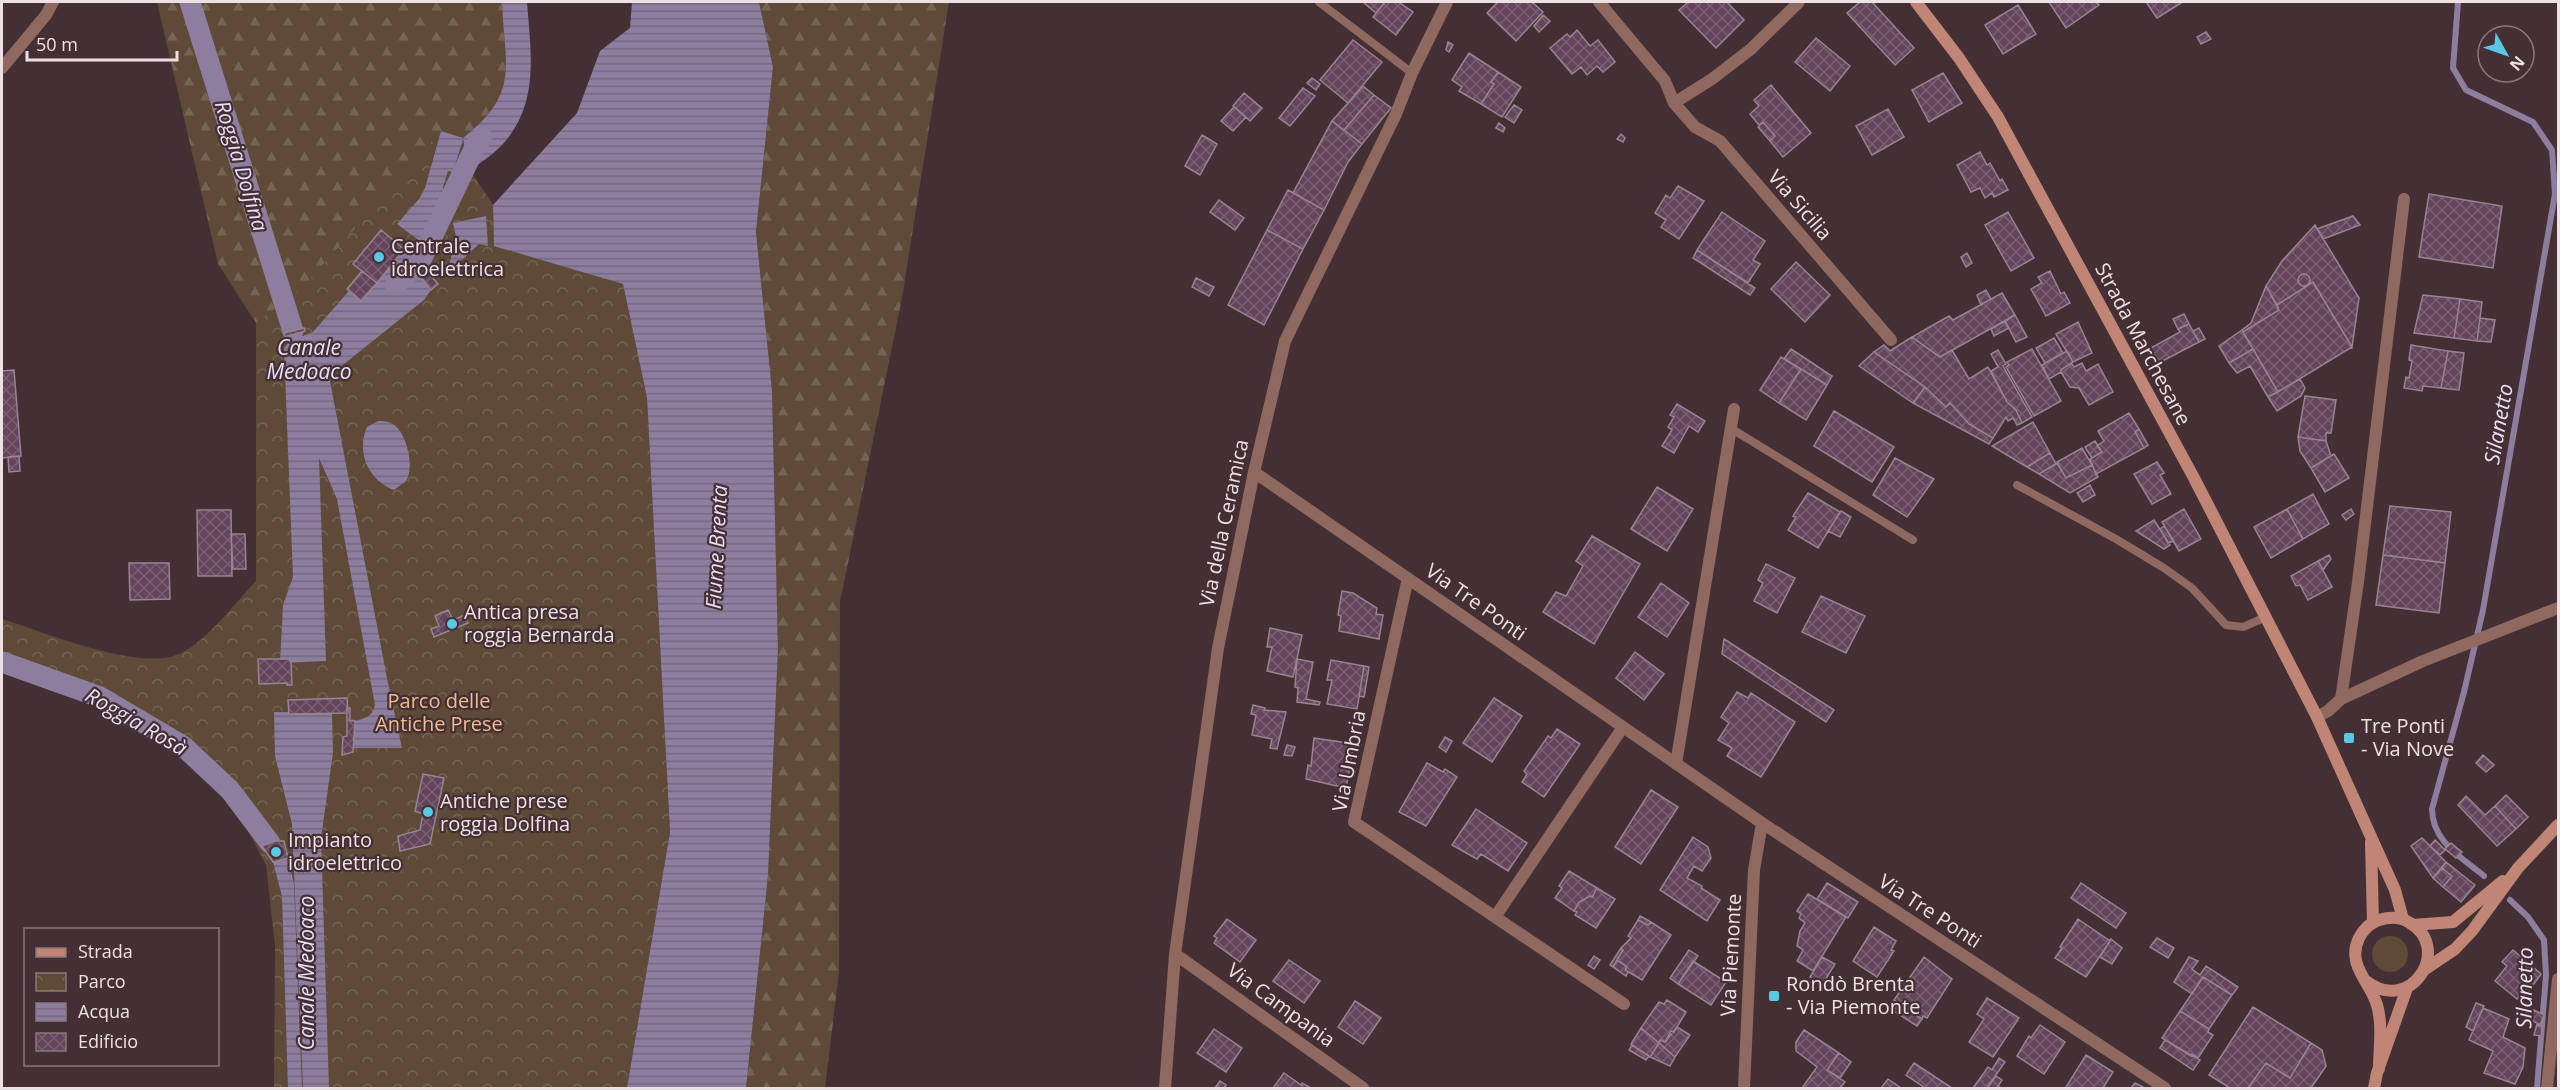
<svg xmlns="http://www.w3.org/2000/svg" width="2560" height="1090" font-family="'Open Sans',sans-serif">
<defs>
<pattern id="forest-firs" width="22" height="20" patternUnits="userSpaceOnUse" patternTransform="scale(1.5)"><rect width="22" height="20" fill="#5e4a37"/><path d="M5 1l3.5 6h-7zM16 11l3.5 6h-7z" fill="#756454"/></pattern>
<pattern id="park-crowns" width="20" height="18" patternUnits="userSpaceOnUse" patternTransform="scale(1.5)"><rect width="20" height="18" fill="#5e4a37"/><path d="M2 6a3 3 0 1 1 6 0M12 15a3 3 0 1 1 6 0" fill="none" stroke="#756454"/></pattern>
<pattern id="water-rules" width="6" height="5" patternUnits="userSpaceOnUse" patternTransform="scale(1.5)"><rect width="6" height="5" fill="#8d7d9f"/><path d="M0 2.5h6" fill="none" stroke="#74697f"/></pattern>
<pattern id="building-cross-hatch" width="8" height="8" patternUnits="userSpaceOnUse" patternTransform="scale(1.5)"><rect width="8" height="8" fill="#63445b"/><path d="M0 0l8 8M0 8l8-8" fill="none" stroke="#7a5f72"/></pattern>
</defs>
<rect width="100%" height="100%" fill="#443034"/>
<path fill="#5e4a37" d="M2372 954a18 18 0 1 1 36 0a18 18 0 1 1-36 0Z"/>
<path fill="url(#forest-firs)" d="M157,2H502C504,65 521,93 463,138L256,331V323L218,264Z
M759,2H949L902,298L840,602L839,972L825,1088H746L768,876L778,649L772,391L756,232L773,67Z"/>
<path fill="url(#park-crowns)" d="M441,131L463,138L470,170L493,205L494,245L623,284L647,398L670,832L627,1088H274L275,946L266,865L239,814L184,758L98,704L2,672V619C44,632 139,672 179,654C204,644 237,601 256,581V323L304,286Z"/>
<path fill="url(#water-rules)" d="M502,2H527C531,54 540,106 500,147C491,156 480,163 470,170L463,139L453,172L448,171L443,187L449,216L442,217L424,244L397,224L419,199L425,188L441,131L463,138C521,93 504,65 502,2Z
M632,2H759L773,67L756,232L772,391L778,649L768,876L746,1088H627L670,832L647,398L623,284L494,246L493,205L577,113L600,51L630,28Z
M486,216L488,246L479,244L447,274L456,237L453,223Z
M404,249L415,257L416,271L431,290L424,300L329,376L388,683L402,748H353L355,721C365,718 372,717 375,705L337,499L319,458L326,661L280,663L283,605L293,577L284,348L290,341L313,332L349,291L361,301Z
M378,421C386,421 394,422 399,430C408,441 414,469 406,481C403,484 397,487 394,490C368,480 356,452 367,427Z
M274,712L332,713L333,753L321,838L329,1088H303L292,824L275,756Z
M288,858L294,884L302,1088H288L282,896L273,862Z"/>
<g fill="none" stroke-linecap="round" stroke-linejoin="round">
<path stroke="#8d7d9f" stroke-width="6" d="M2458,2L2453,68L2466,90L2533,122L2552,150L2555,194L2483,610L2464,692L2432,809C2432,841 2461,857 2484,876
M2510,900L2528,917L2544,940L2546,975L2537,1088"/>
<path stroke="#8d7d9f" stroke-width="21" d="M190,2L293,331
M395,285L419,264L476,145L482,138
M2,662L100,697L183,746L230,790L270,843"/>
</g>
<path fill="url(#building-cross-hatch)" stroke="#978492" stroke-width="1.5" d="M1363,2H1385L1376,13Z
M1385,2H1401L1400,3L1413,12L1396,35L1373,17Z
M1498,2H1532L1543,12L1516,41L1487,13Z
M1688,2H1727L1744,20L1716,48L1679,10Z
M1860,2H1872L1914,48L1895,65L1847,13Z
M2049,2H2096L2099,5L2066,28Z
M2146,2H2180L2181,3L2157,18Z
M2018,5L2036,34L2003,54L1985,25Z
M1543,15L1550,21L1539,32L1534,26Z
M1577,30L1590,46L1598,40L1615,62L1603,72L1597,66L1587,75L1581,67L1572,74L1550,48L1567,34L1570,37Z
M2206,32L2211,39L2201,44L2197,37Z
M1816,38L1850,66L1830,91L1795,62Z
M1353,40L1382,62L1348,103L1320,80Z
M1448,42L1453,45L1449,52L1446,50Z
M1469,53L1498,72L1491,82L1494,84L1481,104L1459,91L1462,87L1452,80Z
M1498,72L1521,87L1502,117L1481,104L1494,84L1491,82Z
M1943,73L1962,103L1929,122L1912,90Z
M1312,78L1320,84L1316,90L1307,83Z
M1771,85L1811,133L1783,157L1770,141L1775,136L1763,122L1759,125L1750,114L1759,106L1754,100Z
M1363,86L1374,95L1344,130L1332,121Z
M1303,88L1315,96L1290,126L1279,118Z
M1244,93L1262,108L1250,121L1233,106Z
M1374,95L1391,108L1362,144L1344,130Z
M1514,105L1522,110L1514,123L1505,117Z
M1234,107L1246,117L1233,131L1221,121Z
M1888,109L1904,137L1872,155L1856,126Z
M1332,121L1362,144L1348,162L1324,210L1293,193Z
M1763,122L1775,136L1770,141L1758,127Z
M1499,123L1505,128L1503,132L1496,128Z
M1621,134L1625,138L1623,142L1617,139Z
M1202,135L1217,144L1200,175L1185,166Z
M1980,152L1987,165L1990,163L2000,181L2002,179L2008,190L1994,197L1992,193L1985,198L1980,188L1971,192L1957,165Z
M1678,186L1704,201L1679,239L1661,227L1666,220L1655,213L1666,195L1670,198Z
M1288,190L1324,210L1303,249L1267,230Z
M2429,194L2502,206L2493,268L2419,257Z
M1219,200L1244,218L1235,230L1210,212Z
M1722,212L1765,241L1753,260L1760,264L1748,283L1697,250Z
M2008,212L2034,258L2011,271L1985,225Z
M2353,216L2360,225L2323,239L2317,229Z
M2315,225L2359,298L2352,347L2313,282L2277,305L2266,286L2282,261Z
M381,230L404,249L377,283L353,264Z
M1267,230L1303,249L1264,325L1228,305Z
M1697,250L1755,288L1750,295L1693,258Z
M1967,253L1972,263L1966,267L1961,257Z
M1796,262L1830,295L1805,322L1771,289Z
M423,266L438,284L431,290L416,271Z
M362,271L377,283L361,301L347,289Z
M2050,271L2061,294L2064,292L2070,303L2046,316L2031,289L2042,283L2038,277Z
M2298 280a6 6 0 1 1 12 0a6 6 0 1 1-12 0Z
M1196,278L1214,287L1209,296L1192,287Z
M2313,282L2352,347L2278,392L2243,332L2279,310L2277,305Z
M2266,286L2279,310L2243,332L2242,330L2251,323Z
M1986,290L1991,299L1981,305L1977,295Z
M2002,293L2015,315L1940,357L1912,337L1949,316L1953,320Z
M2423,295L2460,299L2454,338L2414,333Z
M2460,299L2482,302L2477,341L2454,338Z
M2184,314L2189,324L2178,329L2173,319Z
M2015,315L2027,337L2016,342L2005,321Z
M2480,318L2495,320L2491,342L2477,341Z
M2005,321L2009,328L1994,336L1991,329Z
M2078,322L2092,353L2073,362L2056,334Z
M2189,324L2199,342L2157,364L2149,349L2180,332L2178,329Z
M304,328L305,331L285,337L284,333Z
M2199,328L2205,339L2199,342L2193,331Z
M2242,330L2253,349L2229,363L2219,346Z
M1912,337L1940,357L1952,350L1969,379L1988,367L2007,402L2016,410L2022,423L2017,425L2013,418L2008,421L2006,417L1993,438L1969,424L1950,403L1946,407L1925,387L1874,352L1884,345L1890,351Z
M2054,338L2063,353L2045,363L2036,348Z
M2411,345L2448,351L2441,388L2423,386L2422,391L2404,388L2406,377L2409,378L2412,361L2409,360Z
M1791,349L1832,376L1827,385L1784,359Z
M2032,349L2061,401L2034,416L2006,367L2009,365L2007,362Z
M2253,349L2278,392L2268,397L2250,366L2237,373L2229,363Z
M1998,350L2006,364L2003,366L2032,417L2022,423L2016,410L2007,402L1991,371L1998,367L1991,354Z
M2067,351L2073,362L2061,370V372L2049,379L2042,365Z
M2448,351L2464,353L2459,390L2441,388Z
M1874,352L1925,387L1913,403L1859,366Z
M1781,357L1801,369L1779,403L1760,390Z
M2071,363L2074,367L2082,363L2086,371L2098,364L2113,392L2089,405L2079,388L2070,387L2061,372V370Z
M1801,369L1827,385L1806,420L1779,403Z
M14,370L21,456L2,458V371Z
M2300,379L2305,388L2301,396L2277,411L2268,397Z
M1925,387L1946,407L1950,403L1969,424L1993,438L1989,444L1913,403Z
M2305,396L2336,400L2331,433H2326V441L2298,437Z
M1677,404L1705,421L1698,432L1689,426L1674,453L1662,446L1672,430L1668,427L1674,417L1670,415Z
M1834,411L1894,447L1872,482L1814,446Z
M2129,413L2139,429L2135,432L2144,448L2096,474L2090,459L2102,452L2097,446L2104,441L2098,431Z
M2033,422L2050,453L2027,467L1992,446Z
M2139,429L2148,445L2144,448L2135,432Z
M2298,437L2326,441L2331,456L2311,468L2300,451Z
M2095,441L2102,452L2092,458L2085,447Z
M2082,448L2092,465L2066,478L2057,462Z
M2050,453L2056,464L2039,474L2027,467Z
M2334,454L2349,478L2325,492L2311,468Z
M19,456L20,471L9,472L8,457Z
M1895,458L1934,479L1907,517L1873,495Z
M2157,462L2164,473L2160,475L2171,494L2152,504L2134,474Z
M2057,463L2066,478L2092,465L2098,477L2070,493L2039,474Z
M2090,485L2095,495L2083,502L2077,493Z
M1657,487L1693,509L1667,551L1631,529Z
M1808,493L1840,512L1818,548L1788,530L1796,517L1793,516Z
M2313,494L2329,524L2303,539L2287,509Z
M2390,506L2451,512L2445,563L2383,555Z
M2184,509L2201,539L2179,551L2162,522Z
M2287,509L2303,539L2271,558L2254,527Z
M2351,509L2354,514L2346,520L2342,515Z
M197,510H231L232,576H198Z
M1841,511L1851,517L1840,537L1828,531Z
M2154,520L2170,545L2164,549L2136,531Z
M2164,526L2174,541L2168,543L2160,529Z
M231,534H245L246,569H233Z
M1592,536L1640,564L1594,644L1543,612L1556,592L1566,596L1583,566L1576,561Z
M2329,555L2331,559L2323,570L2318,561Z
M2383,555L2445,563L2439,613L2376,605Z
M2318,561L2332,587L2308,600L2300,585L2296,586L2291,576Z
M129,563H169L170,599L130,600Z
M1766,564L1795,578L1777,613L1754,601L1763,583L1758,580Z
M1661,583L1689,603L1667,637L1638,617Z
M1342,591L1353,593L1377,608L1376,614L1383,615L1379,639L1339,631L1341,616L1338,615Z
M1821,596L1865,616L1846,653L1802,632Z
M448,610L453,620L465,615L468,623L434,637L431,629L439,626L435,616Z
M1270,628L1302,635L1293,677L1267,671L1272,647H1267Z
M1724,639L1834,710L1826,722L1722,654Z
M1635,652L1664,674L1644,700L1616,678Z
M258,659H289L291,662L292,685H287V683L259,684Z
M1297,659L1313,662L1306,699L1320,702L1319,705L1297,702L1298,688L1295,687Z
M1331,660L1364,666L1357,709L1327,704L1332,680H1327Z
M1364,666L1369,667L1364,697L1359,696Z
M1737,692L1748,698L1751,693L1795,722L1761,777L1727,756L1732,748L1718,740L1729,723L1721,717Z
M347,698L348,713L289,714L288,700Z
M1494,698L1522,716L1492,762L1463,743Z
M1253,705L1265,708L1264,710L1286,712L1277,749L1270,748L1272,739L1252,735L1256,715L1251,714Z
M347,708H350V721H355L353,752L342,755L343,737L347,736Z
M1557,729L1580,744L1544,797L1522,782L1527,774L1524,771L1548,736L1551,738Z
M1445,737L1452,741L1446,752L1439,747Z
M1314,738L1354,744L1346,788L1306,779L1308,765L1311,766Z
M1287,745L1295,747L1292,756L1284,755Z
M2483,755L2494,765L2486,772L2476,763Z
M1427,763L1443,772L1445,769L1457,777L1426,826L1399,812Z
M423,774L444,778L430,844L400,851L398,836L420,830L423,814L415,811Z
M1651,790L1678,807L1641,864L1615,847Z
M2506,795L2528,817L2516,829L2495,806Z
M2466,796L2485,815L2495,806L2516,829L2497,846L2458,805Z
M1476,809L1527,843L1508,871L1481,854L1477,859L1452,845Z
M1693,837L1708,847L1711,858L1702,871L1694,866L1687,878L1702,886L1701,888L1720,900L1707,921L1660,890Z
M2422,838L2446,862L2433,878L2411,846Z
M2435,840L2445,850L2440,855L2430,846Z
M275,841H284L288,858L273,862L262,846Z
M2451,843L2462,852L2456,858L2445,849Z
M2446,862L2475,885L2461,902L2443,887L2452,876L2442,868Z
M2442,868L2452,876L2443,887L2433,878Z
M1569,871L1597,888L1592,897L1590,896L1579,902L1574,911L1555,898L1562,888L1559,886Z
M1827,883L1858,902L1848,918L1817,899Z
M2081,883L2126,913L2116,928L2071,898Z
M1597,888L1615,899L1596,928L1575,915L1577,912L1574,911L1579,902L1590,896L1592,897Z
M1808,894L1846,917L1813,971L1797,961L1803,950L1797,946L1800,931L1805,923L1799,918L1801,914L1797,911Z
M1640,916L1651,922L1648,925L1638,920Z
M1227,919L1256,940L1240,962L1214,943L1217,938L1214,936Z
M2078,919L2110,941L2086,977L2055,958L2062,948L2060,947Z
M1638,920L1648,925L1651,922L1671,935L1642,980L1625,970L1627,967L1617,960L1623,950L1621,948L1631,938L1628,936Z
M1874,927L1896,941L1891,950L1894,951L1877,977L1853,961Z
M2157,938L2174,948L2168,958L2150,947Z
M2111,939L2122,948L2112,964L2100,957Z
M1621,948L1623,950L1613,967L1610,965Z
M1689,950L1698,956L1678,984L1670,978Z
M2513,950L2541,974L2528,992L2524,989L2517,999L2495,981L2507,966L2502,962Z
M1594,956L1600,960L1594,969L1588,965Z
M1822,957L1835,964L1822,985L1810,977Z
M1924,957L1952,979L1927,1018L1923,1016L1922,1019L1894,1000Z
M2189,957L2198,961L2192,969L2200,975L2206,966L2238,987L2232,995L2203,977L2192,994L2174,982Z
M1289,960L1320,981L1304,1003L1273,981Z
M1617,960L1627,967L1625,970L1628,972L1626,976L1613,967Z
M1693,961L1726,982L1711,1005L1678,984Z
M2203,977L2232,995L2209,1029L2180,1011Z
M1987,998L2019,1018L1993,1057L1969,1042L1984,1019L1977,1014Z
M1667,1000L1686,1012L1674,1032L1671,1031L1665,1042L1661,1040L1659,1043L1641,1028L1659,1002L1664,1004Z
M1894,1000L1922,1019L1917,1026L1889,1008Z
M1355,1001L1381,1018L1363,1044L1338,1027Z
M2476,1003L2484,1006L2473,1031L2466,1027Z
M2253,1007L2311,1043L2290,1078L2266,1063L2248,1088H2230L2209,1075Z
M2483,1008L2509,1019L2503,1037L2525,1048L2523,1067L2515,1084L2484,1073L2493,1051L2469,1040Z
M2534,1010L2544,1015L2540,1025L2528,1018Z
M2180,1011L2209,1029L2208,1032L2213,1035L2198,1058L2192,1054L2191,1056L2162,1038Z
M2537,1024L2542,1027L2541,1036L2534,1035Z
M2040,1025L2065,1042L2044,1074L2017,1056L2029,1036L2031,1038Z
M1677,1027L1690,1035L1675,1057L1659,1043L1661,1040L1665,1042Z
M1641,1028L1659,1043L1650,1057L1631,1044Z
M1214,1029L1242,1048L1226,1072L1197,1053Z
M1804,1030L1839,1053L1827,1070L1845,1082L1840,1088H1802L1817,1067L1796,1051V1042Z
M2165,1040L2200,1060L2193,1070L2160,1048Z
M1659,1043L1675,1057L1670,1066L1650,1057Z
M2311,1043L2322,1050L2326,1066L2311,1088H2248L2266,1063L2290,1078Z
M1632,1045L1649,1056L1646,1060L1629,1050Z
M1839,1053L1851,1062L1840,1078L1827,1070Z
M2086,1055L2113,1072L2103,1088H2069L2066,1087Z
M1999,1058L2005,1062L1987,1088H1973L1988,1067L1992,1070Z
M1914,1063L1952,1088H1925L1906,1075Z
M1284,1073L1301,1085L1302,1083L1311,1088H1273Z
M1996,1076L2002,1080L1998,1086L2001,1088H1987Z
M1888,1079L1901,1088H1881Z
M1220,1081L1226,1085L1224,1088H1215Z
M2135,1083L2145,1088H2131Z"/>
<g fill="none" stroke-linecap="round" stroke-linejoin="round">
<path stroke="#8f695f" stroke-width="8" d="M1319,2L1412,73
M1732,429L1913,540
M2017,485L2116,539L2164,568L2192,588L2226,625L2243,627L2266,617"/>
<path stroke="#8f695f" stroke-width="12" d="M1599,2L1665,81L1674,103L1695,127L1720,141L1891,340
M2,68L46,15L53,2
M1674,103L1712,79L1751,49L1799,2
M1254,472L1762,823L2165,1088
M1408,578L1354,822L1495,917
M2341,699L2423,661L2558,608
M2317,717L2328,711L2341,699L2358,582L2404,199
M1623,727L1495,917L1624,1004
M1676,764L1734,409
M1175,954L1363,1088
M1165,1088L1175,954L1218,648L1254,472L1285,341L1396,114L1412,73L1447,2
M1744,1088L1754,870L1762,823
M2547,1088L2558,979"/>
<path stroke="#c08575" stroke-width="12" d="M1916,2L1959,58L1998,117L2194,478L2317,717L2395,890L2403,919
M2371,842L2373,923
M2413,925L2453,922L2503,881
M2424,970L2455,949L2472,931L2518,868L2558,825
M2366,981C2411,1016 2453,948 2410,923C2401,917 2389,917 2379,920C2370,923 2363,930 2359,938C2346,965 2370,981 2377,1005C2383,1025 2379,1049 2379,1069
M2374,1088L2377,1073L2407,988"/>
</g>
<g fill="#59c8e4" stroke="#443034" stroke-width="2">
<circle cx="379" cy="257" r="6"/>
<circle cx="452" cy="624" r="6"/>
<rect x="2343" y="732" width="12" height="12" rx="3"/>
<circle cx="428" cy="812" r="6"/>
<circle cx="276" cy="852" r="6"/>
<rect x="1768" y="990" width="12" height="12" rx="3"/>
</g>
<g text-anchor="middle" stroke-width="4.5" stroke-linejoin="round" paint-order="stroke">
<g font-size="20" fill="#eee1e3" stroke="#443034">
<text transform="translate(1800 205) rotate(49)" y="7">Via Sicilia</text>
<text transform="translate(2143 344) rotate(62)" y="7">Strada Marchesane</text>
<text transform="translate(1224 523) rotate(-78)" y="7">Via della Ceramica</text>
<text transform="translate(1476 602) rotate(35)" y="7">Via Tre Ponti</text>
<text transform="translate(1349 761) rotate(-79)" y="7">Via Umbria</text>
<text transform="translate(1930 911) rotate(33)" y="7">Via Tre Ponti</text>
<text transform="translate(1731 955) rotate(-87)" y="7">Via Piemonte</text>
<text transform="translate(1281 1005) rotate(36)" y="7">Via Campania</text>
</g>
<g font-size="20" fill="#eee1e3" stroke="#443034" text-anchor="start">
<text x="391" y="253">Centrale<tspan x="391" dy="23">idroelettrica</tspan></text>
<text x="464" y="619">Antica presa<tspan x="464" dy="23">roggia Bernarda</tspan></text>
<text x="2361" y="733">Tre Ponti<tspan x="2361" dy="23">- Via Nove</tspan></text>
<text x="440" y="808">Antiche prese<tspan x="440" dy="23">roggia Dolfina</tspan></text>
<text x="288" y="847">Impianto<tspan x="288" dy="23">idroelettrico</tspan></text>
<text x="1786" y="991">Rondò Brenta<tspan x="1786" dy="23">- Via Piemonte</tspan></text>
</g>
<g font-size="20" fill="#eebc8d" stroke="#443034">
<text x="439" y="708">Parco delle<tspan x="439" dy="23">Antiche Prese</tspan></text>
</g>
<g font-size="21" font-style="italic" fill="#eadff7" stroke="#443034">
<text transform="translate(241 166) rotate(73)" y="7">Roggia Dolfina</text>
<text x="309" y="355">Canale<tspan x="309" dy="24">Medoaco</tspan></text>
<text transform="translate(2499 424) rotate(-80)" y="7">Silanetto</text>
<text transform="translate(717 547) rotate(-87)" y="7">Fiume Brenta</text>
<text transform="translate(136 722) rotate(30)" y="7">Roggia Rosà</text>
<text transform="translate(307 973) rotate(-90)" y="7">Canale Medoaco</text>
<text transform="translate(2525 988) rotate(-89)" y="7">Silanetto</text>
</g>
</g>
<rect width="2560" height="1090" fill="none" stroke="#eee1e3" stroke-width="6"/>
<rect x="24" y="928" width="195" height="138" fill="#443034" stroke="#88777a" stroke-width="1.5"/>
<rect x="36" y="948" width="30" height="9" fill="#c08575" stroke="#88777a" stroke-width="1.5"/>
<text x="78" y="958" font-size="18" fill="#eee1e3">Strada</text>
<rect x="36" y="973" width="30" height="18" fill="url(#park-crowns)" stroke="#88777a" stroke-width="1.5"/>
<text x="78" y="988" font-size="18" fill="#eee1e3">Parco</text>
<rect x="36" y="1003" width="30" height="18" fill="url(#water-rules)" stroke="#88777a" stroke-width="1.5"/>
<text x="78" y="1018" font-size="18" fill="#eee1e3">Acqua</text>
<rect x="36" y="1033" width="30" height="18" fill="url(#building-cross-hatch)" stroke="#88777a" stroke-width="1.5"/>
<text x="78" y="1048" font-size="18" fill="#eee1e3">Edificio</text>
<g transform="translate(2506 54) rotate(130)"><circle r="28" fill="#443034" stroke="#88777a" stroke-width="1.5"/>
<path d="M0-4.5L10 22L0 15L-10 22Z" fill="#59c8e4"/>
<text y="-9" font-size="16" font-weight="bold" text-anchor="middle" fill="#eee1e3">N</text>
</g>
<path d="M27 51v9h150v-9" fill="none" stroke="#eee1e3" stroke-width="3"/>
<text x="36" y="51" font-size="18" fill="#eee1e3" stroke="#443034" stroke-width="4.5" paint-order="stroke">50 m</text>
</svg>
